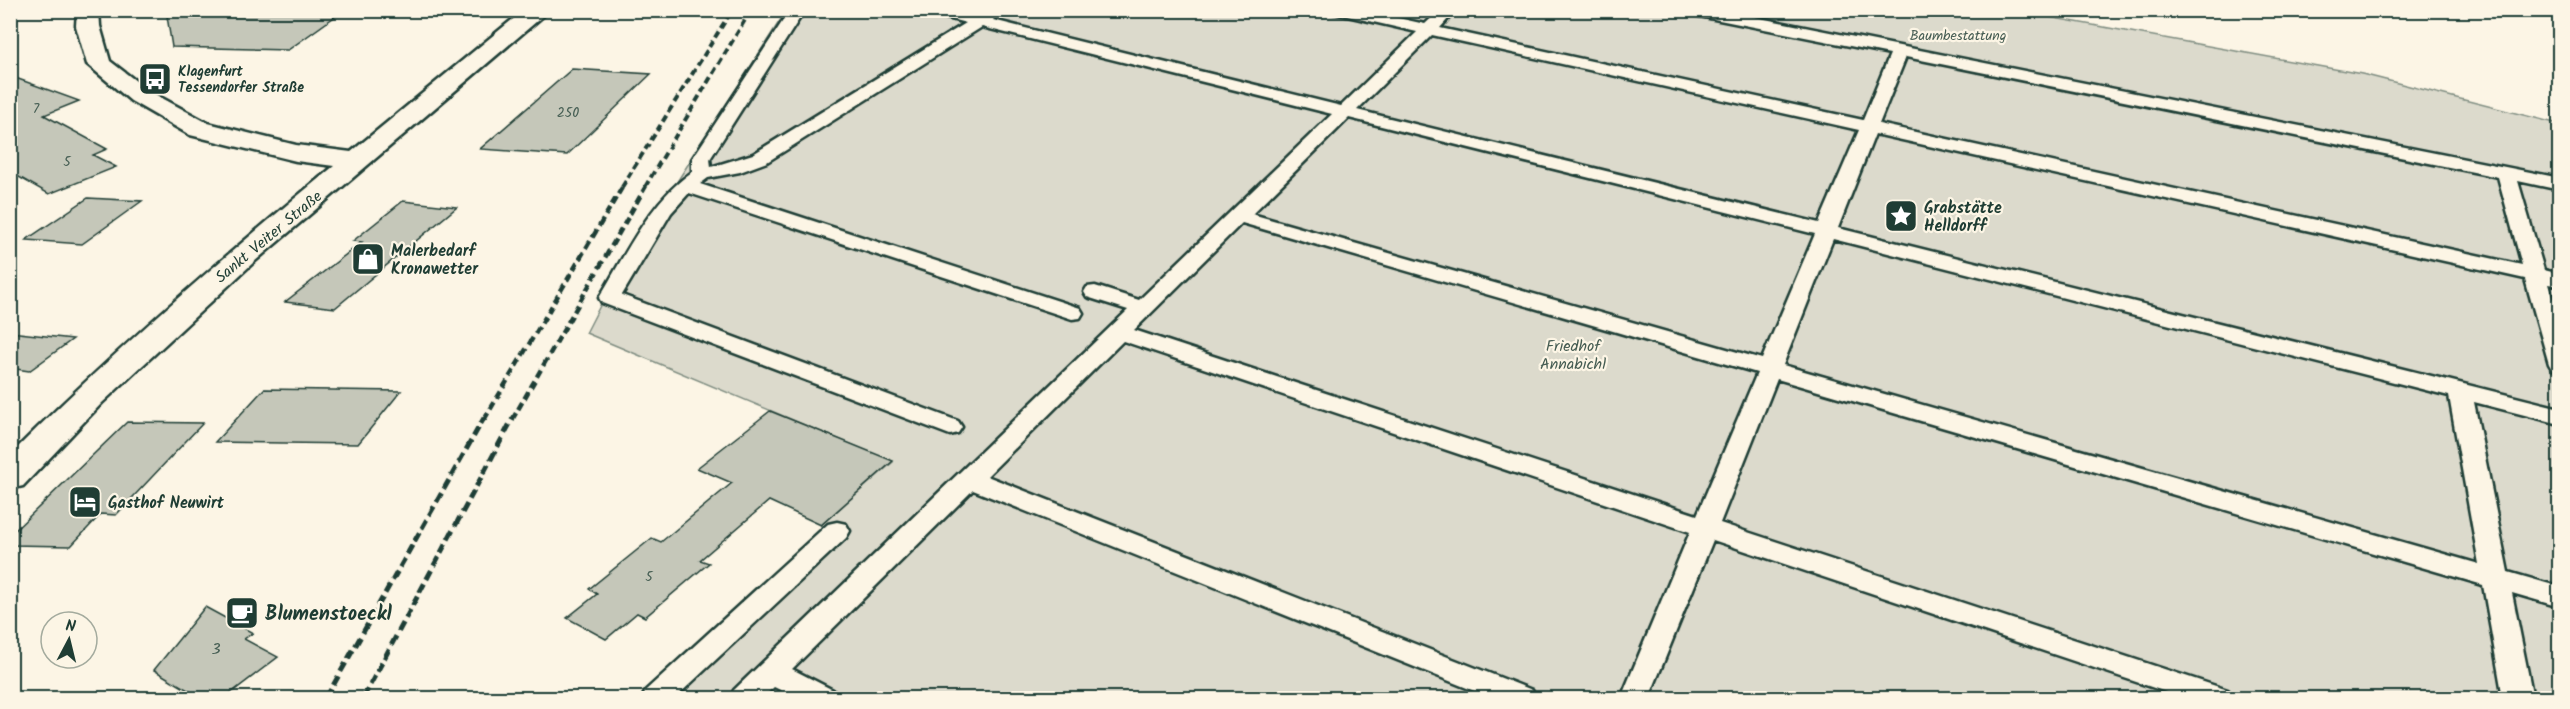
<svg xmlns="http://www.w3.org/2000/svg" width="2570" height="709" font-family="Kalam,sans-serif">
<rect width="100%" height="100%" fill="#fcf5e5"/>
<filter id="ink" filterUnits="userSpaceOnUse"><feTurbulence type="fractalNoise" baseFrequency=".0167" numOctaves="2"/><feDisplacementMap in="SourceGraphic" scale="12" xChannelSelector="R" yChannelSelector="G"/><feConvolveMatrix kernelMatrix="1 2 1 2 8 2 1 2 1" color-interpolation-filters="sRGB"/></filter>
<g filter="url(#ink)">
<path fill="#dcdacc" stroke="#7e8c80" stroke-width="1.5" d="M2010,10L2362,74L2559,124V698H672L848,536L821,525L893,462L586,333L623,261L673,188L786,11Z"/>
<path fill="#c5c7b9" stroke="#1f3d34" stroke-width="1.5" d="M166,10H344L288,50L172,47Z
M572,69L651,74L567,155L480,149Z
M10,76L79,101L44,115L107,149L93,155L116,167L49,194L10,172Z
M88,198L142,201L82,244L26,240Z
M403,201L457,207L335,308L285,302L362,242L353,241Z
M10,332L73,339L29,371L10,368Z
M264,389L401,391L358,444L215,442Z
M770,411L893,461L821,525L769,501L700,560L709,563L645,617L637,613L606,639L567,618L597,594L589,589L652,538L661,542L732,483L697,468Z
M127,422L203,423L116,515L101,514L71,546L10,545V535Z
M205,607L253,633L244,639L278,657L223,699H203L154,670Z"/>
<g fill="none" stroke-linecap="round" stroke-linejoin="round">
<defs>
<path id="lane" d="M790,10H805L710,159L711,167L753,154L966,23L928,13L926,10H954L977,16L987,12L993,14L995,17L993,20L1341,106L1417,32L1334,13L1332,10H1362L1425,24L1440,10H1456L1440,28L1863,120L1890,54L1694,15L1687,10H1720L2560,178V190L2518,181L2544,270L2560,274V286L2548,284L2560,324V371L2552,369L2549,364L2525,279L1875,134L1838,228L2560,408V424L2474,402L2508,572L2560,587V607L2512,593L2533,698H2503L2483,585L1777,379L1720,523L2228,690L2233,698H2184L1713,540L1649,698H1621L1690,532L1123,341L987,476L1532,690L1536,698H1492L973,490L792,669L833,690L837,698H797L774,687L762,698H730L734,690L1128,310L1087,297L1084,292L1087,287L1095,286L1139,300L1332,114L982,27L767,162L740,172L708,178L700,184L1080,308L1083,313L1080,318L1072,319L689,193L671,213L622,295L958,421L962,427L958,433L950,435L602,303L599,298C626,254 649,202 692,172V159ZM1432,35L1859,130L1819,223L1357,110ZM1906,57L2498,177L2522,265L1879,124ZM1349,118L1815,234L1762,359L1252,214ZM1242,223L1757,373L1697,515L1134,330ZM1833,239L2449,396L2479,564L1783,365Z
M837,522L846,524L850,531L846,538L675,698H642L646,690L828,524Z"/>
<path id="secondary" d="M77,10H99L100,26L110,61L149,91L208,123L296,145L351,152L524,10H550L254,262L102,403L23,486L10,489V455C113,352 222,258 334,166L296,161L190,135L131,101L87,64L76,26Z"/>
</defs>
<use href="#lane" stroke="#1f3d34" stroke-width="5"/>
<use href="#secondary" stroke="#1f3d34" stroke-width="5"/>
<use href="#lane" fill="#fcf5e5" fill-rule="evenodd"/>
<use href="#secondary" fill="#fcf5e5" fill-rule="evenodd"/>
<path stroke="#1f3d34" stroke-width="4" stroke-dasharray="7 4" stroke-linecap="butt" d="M622,187L732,10
M645,187L751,10"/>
<path stroke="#1f3d34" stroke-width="4.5" stroke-dasharray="8 4.5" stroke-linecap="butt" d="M484,420L623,186
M512,420L646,186"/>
<path stroke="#1f3d34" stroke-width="5" stroke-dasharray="10 5" stroke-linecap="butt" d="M326,698L484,418
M363,698L513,418"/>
</g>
</g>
<defs>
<symbol id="bus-square" viewBox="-11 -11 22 22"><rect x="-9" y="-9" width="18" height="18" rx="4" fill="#1f3d34" stroke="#fcf5e5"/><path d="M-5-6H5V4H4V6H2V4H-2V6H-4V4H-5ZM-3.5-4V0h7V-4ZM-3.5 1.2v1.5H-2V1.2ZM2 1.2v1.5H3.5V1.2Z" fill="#fff"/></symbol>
<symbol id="sight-square" viewBox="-11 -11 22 22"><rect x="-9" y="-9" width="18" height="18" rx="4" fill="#1f3d34" stroke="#fcf5e5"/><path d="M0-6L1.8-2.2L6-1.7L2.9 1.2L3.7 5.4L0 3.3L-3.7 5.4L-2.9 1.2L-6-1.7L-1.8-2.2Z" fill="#fff"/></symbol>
<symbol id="shop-square" viewBox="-11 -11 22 22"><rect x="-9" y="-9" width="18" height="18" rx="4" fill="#1f3d34" stroke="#fcf5e5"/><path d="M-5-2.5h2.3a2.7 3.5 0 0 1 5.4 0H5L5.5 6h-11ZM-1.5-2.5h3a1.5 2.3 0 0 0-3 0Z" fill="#fff"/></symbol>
<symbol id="hotel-square" viewBox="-11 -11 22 22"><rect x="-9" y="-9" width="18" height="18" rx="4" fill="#1f3d34" stroke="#fcf5e5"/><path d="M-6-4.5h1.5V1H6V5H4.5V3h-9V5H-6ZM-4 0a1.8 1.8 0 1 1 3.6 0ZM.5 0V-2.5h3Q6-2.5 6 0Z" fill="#fff"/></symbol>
<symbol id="cafe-square" viewBox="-11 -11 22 22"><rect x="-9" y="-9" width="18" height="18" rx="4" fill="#1f3d34" stroke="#fcf5e5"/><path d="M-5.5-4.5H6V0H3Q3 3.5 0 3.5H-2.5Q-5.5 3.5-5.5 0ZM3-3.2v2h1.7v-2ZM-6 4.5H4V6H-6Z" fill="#fff"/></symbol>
</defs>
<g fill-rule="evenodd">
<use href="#bus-square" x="136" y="60" width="38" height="38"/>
<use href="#sight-square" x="1882" y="197" width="38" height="38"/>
<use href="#shop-square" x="349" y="240" width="38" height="38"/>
<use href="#hotel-square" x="66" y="483" width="38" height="38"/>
<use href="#cafe-square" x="223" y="594" width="38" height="38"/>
</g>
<g text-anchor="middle" stroke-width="4.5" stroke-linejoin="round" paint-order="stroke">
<g font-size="14" fill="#455c52" stroke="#fcf5e5">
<text x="1958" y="40">Baumbestattung</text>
</g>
<g font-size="14" font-weight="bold" fill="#1f3d34" stroke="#fcf5e5" text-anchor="start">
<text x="178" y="76">Klagenfurt<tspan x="178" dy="16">Tessendorfer Straße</tspan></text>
</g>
<g font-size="14" fill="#486055">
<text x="36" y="113">7</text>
<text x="568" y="117">250</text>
<text x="67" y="166">5</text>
<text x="649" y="581">5</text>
</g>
<g font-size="16" font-weight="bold" fill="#1f3d34" stroke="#fcf5e5" text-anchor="start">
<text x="1924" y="213">Grabstätte<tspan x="1924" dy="18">Helldorff</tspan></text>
<text x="391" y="256">Malerbedarf<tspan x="391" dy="18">Kronawetter</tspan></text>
<text x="108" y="508">Gasthof Neuwirt</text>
</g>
<g font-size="16" fill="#1f3d34" stroke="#fcf5e5">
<text transform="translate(268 236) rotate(-40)" y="6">Sankt Veiter Straße</text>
</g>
<g font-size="16" fill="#455c52" stroke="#fcf5e5">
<text x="1573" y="351">Friedhof<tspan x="1573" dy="18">Annabichl</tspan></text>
</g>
<g font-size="16" fill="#486055">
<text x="216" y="654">3</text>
</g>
<g font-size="20" font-weight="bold" fill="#1f3d34" stroke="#fcf5e5" text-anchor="start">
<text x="265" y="620">Blumenstoeckl</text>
</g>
</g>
<rect width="2570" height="709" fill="none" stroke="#fcf5e5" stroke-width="36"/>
<rect x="18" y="18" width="2534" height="673" fill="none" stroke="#1f3d34" stroke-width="2" filter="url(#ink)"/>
<g transform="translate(69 640) rotate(7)"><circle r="28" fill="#fcf5e5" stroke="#a4ab9e" stroke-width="1.5"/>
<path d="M0-4.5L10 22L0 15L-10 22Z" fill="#1f3d34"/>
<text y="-9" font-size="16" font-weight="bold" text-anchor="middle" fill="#1f3d34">N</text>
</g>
</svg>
